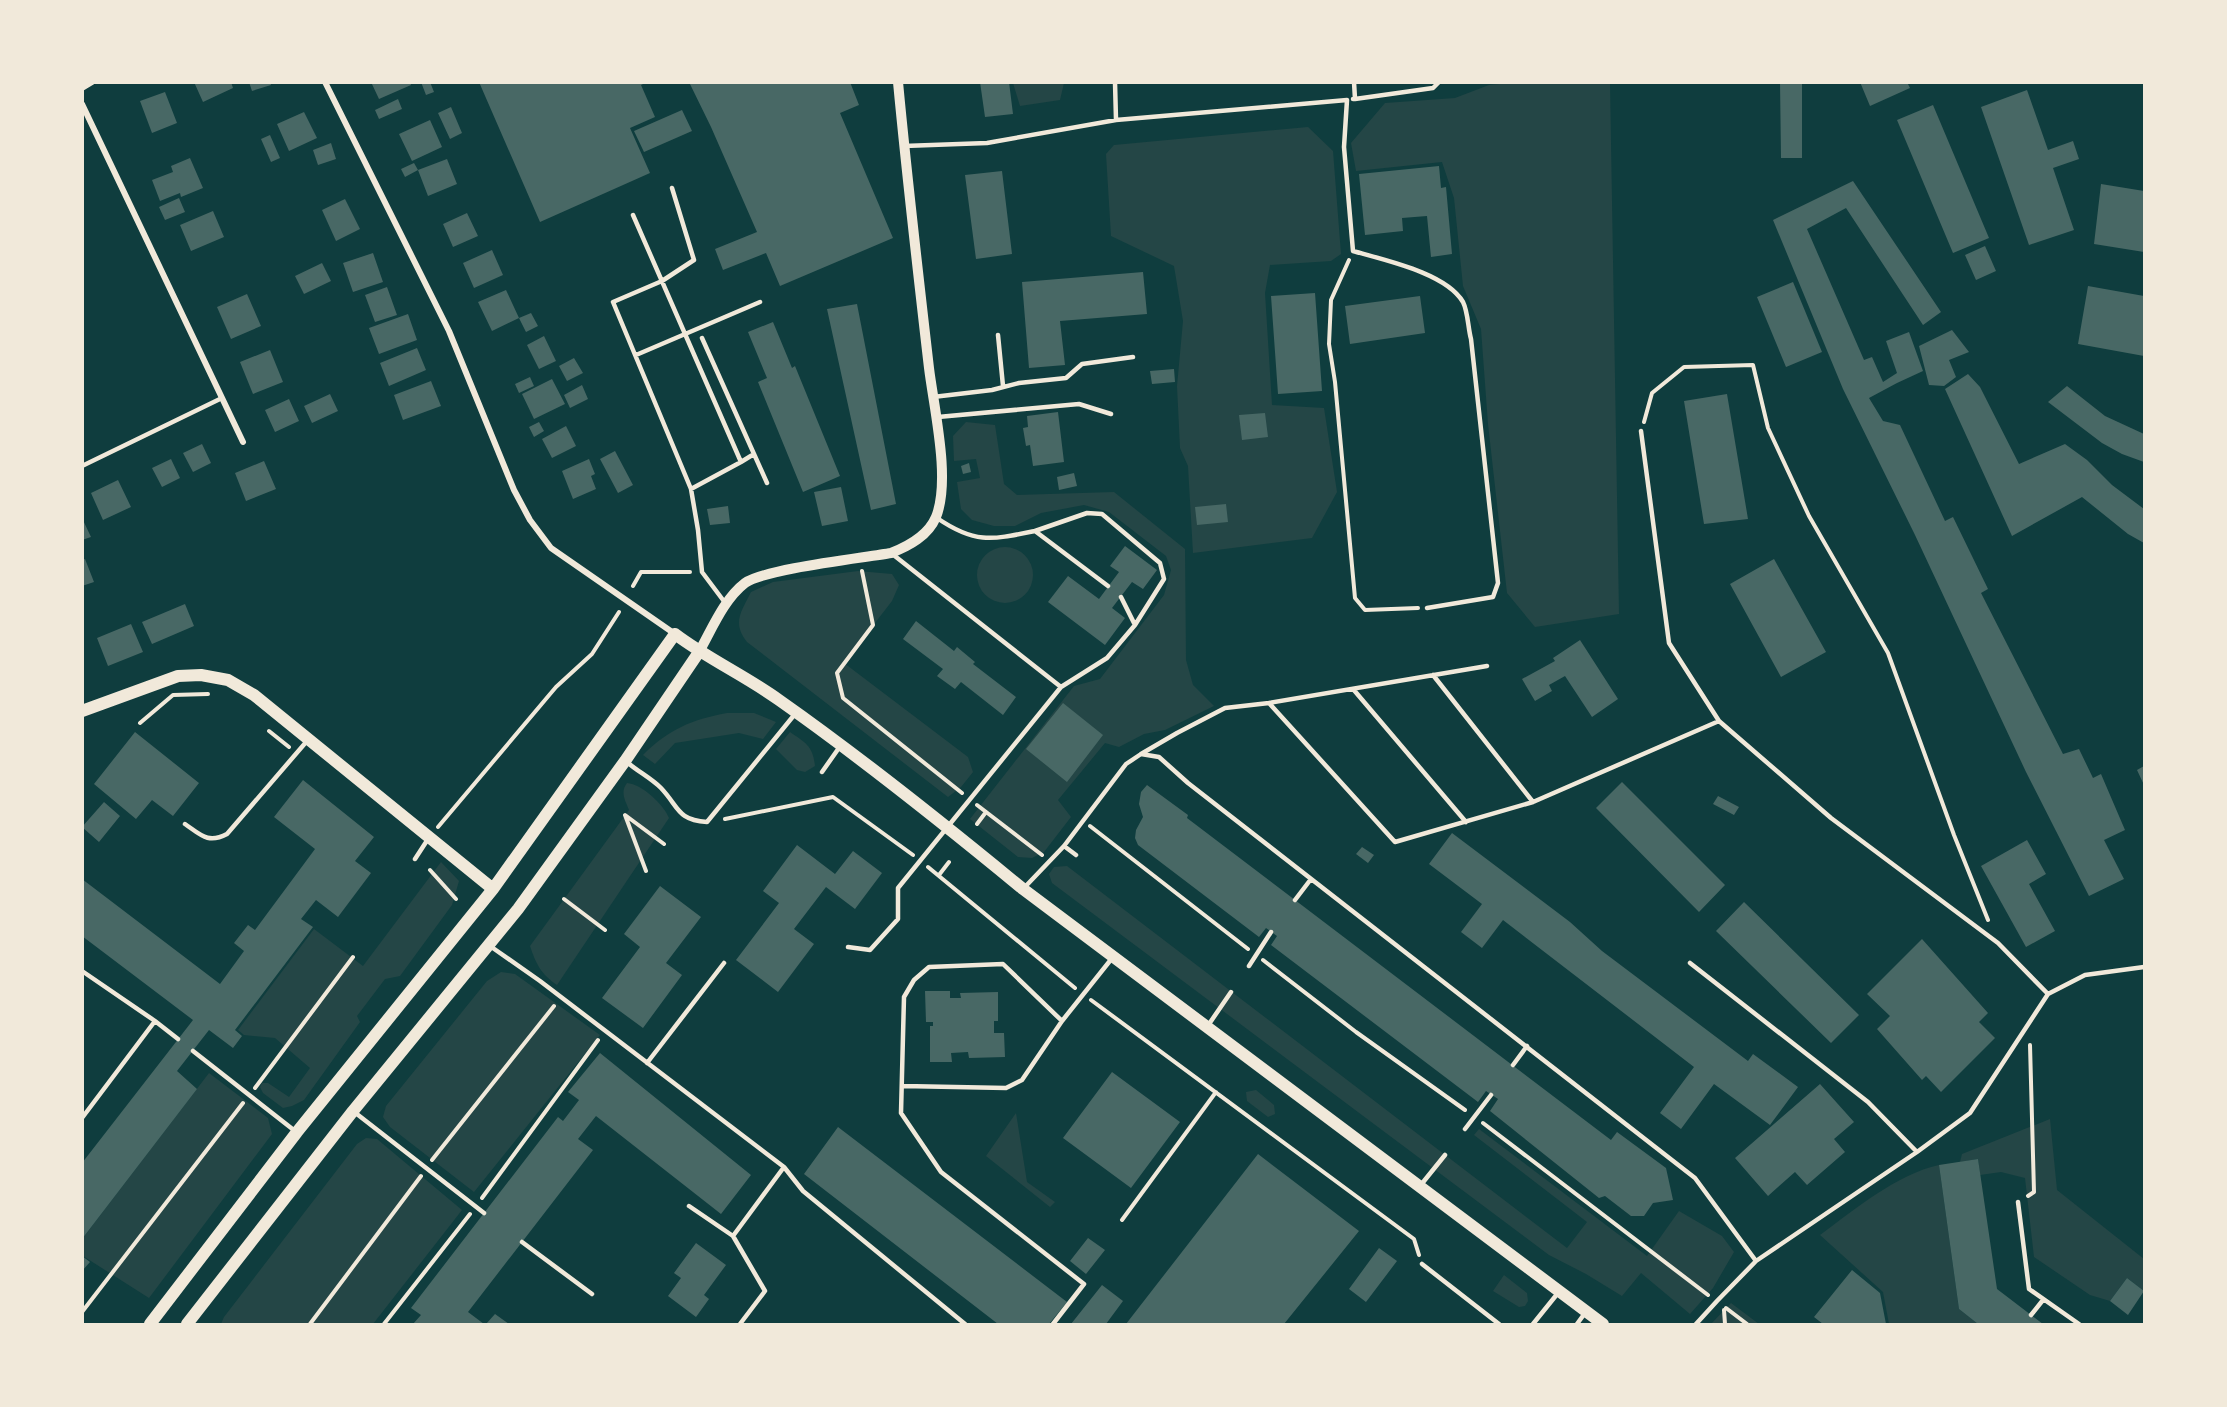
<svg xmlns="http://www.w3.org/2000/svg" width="2227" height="1407" font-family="Mulish,sans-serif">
<rect width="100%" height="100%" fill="#0f3d3e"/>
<path fill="#244646" d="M1013,83V82L1064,83L1060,100L1020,106Z
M1509,83H1610L1619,614L1535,627L1507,593L1488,424L1481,329L1463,286L1454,198L1442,162L1356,171L1351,143L1385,103L1455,98L1489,85Z
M1308,127L1333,151L1341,254L1331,261L1270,265L1265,293L1272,405L1324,408L1337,492L1312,538L1193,553L1188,466L1180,448L1177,386L1183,321L1174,266L1111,236L1106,154L1114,145Z
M966,422L995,425L1004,484L1017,495L1114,492L1185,549L1186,660L1193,685L1214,706L1165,730L1144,734L1119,747L1105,743L1058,800L1071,817L1044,852L1032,858L1018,857L970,819L1074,686L1100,679L1164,595L1171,570L1166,556L1109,512L1084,505L1041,513L1015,526H994L972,520L961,509L957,482L980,478L976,459L954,461L953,436Z
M977 575a28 28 0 1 1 56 0a28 28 0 1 1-56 0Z
M858,571L892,574L899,585L892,601L844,663L968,757L973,772L961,787L948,797L747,642C732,623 741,612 751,592L773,582Z
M727,713H754L776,722L763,739L739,733L675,743L655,764L643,755C669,729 691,720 727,713Z
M790,732C806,743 813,746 815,766L805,772L797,770L776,749Z
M627,783C642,784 664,805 669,818L557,985C541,974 536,964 530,946L629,810C625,800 620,792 627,783Z
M441,862L459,881L452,905L400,976L385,979L357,1016L360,1022L304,1100L292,1106L283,1108L263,1093L260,1087L262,1083H268L289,1097L310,1068L275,1038L244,1035L238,1030L314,929L363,966Z
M1067,866L1567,1248L1587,1222L1474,1135L1479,1129L1647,1256L1679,1211L1722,1236L1734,1252L1713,1288L1690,1314L1641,1273L1622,1296L1586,1274L1549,1255L1052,883L1049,874L1054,867Z
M501,972L515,974L600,1035L474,1192L390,1127L383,1117L386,1106L487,981Z
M209,1073L268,1118L272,1134L149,1298L83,1256L82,1239Z
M1256,1090L1274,1105L1275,1114L1268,1117L1247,1101L1246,1092Z
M1016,1113L1027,1182L1055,1202L1050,1207L986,1156Z
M2050,1119L2057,1190L2144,1259V1291L2127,1278L2110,1301L2090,1295L2034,1257L2025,1178L2001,1172L1980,1175L1978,1159L1960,1162L1962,1154Z
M366,1138L377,1139L462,1210L373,1324H221L224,1317L357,1144Z
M1939,1165L1959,1309L1978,1324H1889L1883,1292L1820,1235C1854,1210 1897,1174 1939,1165Z
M1504,1275L1527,1293L1528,1301L1525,1306L1519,1307L1493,1291Z
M1731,1303L1759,1324H1711Z"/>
<path fill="#486865" d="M194,82H231L233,88L203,102Z
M249,82H270L271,85L252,91Z
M371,82H410L411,85L379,99Z
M421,82H430L434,92L426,95Z
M479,82H647L641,85L655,117L630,128L650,173L540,222Z
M689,82H850L859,105L840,113L893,238L780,286L766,253L723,270L715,249L757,232L711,127Z
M980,82H1009L1013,114L985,117Z
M1780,82H1802V158H1781Z
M1860,82H1907L1910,88L1870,106Z
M2027,90L2048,150L2073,141L2079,159L2053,168L2074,230L2029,245L1981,107Z
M165,92L177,123L152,133L140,101Z
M398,99L402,109L379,119L375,110Z
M1933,105L1989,238L1953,253L1897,120Z
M451,107L462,133L450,139L438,113Z
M682,110L692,131L644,152L634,131Z
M304,112L317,138L289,151L277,124Z
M430,120L442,147L412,161L399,134Z
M270,135L280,158L271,162L261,139Z
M331,143L336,159L318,165L313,150Z
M190,158L203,188L181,197L180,193L160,201L152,180L173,172L171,166Z
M447,159L457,184L428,196L418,170Z
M414,163L418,170L405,177L401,169Z
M1439,166L1441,188L1446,187L1452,254L1431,257L1427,216L1402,218L1403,231L1365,235L1359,174Z
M1002,171L1012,254L976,259L965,175Z
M1853,181L1941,312L1923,325L1846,208L1807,229L1864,360L1872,357L1883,382L1897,373L1886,341L1909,332L1923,371L1897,383L1869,398L1883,421L1900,425L1945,521L1953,517L1988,589L1981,593L2063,754L2079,749L2093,778L2101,774L2125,830L2104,840L2124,879L2089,896L2026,772L1915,535L1843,389L1773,220Z
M2101,184L2144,191V252L2094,244Z
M179,198L185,212L165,220L159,207Z
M345,199L360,229L336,241L322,210Z
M213,211L224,237L191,251L180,225Z
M467,213L478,236L453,247L443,224Z
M1985,246L1996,271L1976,280L1965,255Z
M492,250L503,275L474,288L463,263Z
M373,253L383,282L353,292L343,263Z
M322,263L331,281L304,294L295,276Z
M1143,272L1147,314L1060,321L1065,365L1029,368L1022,282Z
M1793,282L1822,352L1786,367L1757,297Z
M2088,286L2144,296V356L2078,344Z
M387,287L397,315L375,322L365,295Z
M506,290L519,318L492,331L478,302Z
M1315,293L1322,391L1278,394L1271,296Z
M247,294L261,326L231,339L217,307Z
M1420,296L1425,333L1350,344L1345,306Z
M857,304L896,504L871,510L827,309Z
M531,313L538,326L526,332L519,318Z
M408,314L417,340L379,354L369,328Z
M773,322L792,368L795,366L840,476L803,492L758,382L767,378L748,332Z
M1952,330L1969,352L1949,360L1956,377L1944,386L1929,385L1919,346Z
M544,336L556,361L539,369L527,345Z
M417,348L426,370L389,386L380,363Z
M270,350L283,382L253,394L240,362Z
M574,358L583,373L567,381L559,366Z
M1174,369L1175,382L1152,384L1150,371Z
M1968,374L1980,387L2019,464L2065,444L2087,460L2112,485L2144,509V543L2128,534L2082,497L2012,536L1945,389Z
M530,377L534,386L519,393L515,384Z
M552,379L565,404L534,419L522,394Z
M431,381L441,406L403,420L394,395Z
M582,385L588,399L570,408L564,395Z
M2067,386L2105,416L2144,434V462L2122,454L2102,443L2048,402Z
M330,394L338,411L312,423L304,406Z
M1727,394L1748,519L1704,524L1684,401Z
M289,399L299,421L275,432L265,410Z
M1058,412L1064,462L1033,466L1030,445L1026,446L1023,428L1028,427L1027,416Z
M1265,413L1268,437L1242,440L1239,415Z
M539,422L544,431L534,437L529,427Z
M566,426L576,446L552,458L542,439Z
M202,444L211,463L193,472L183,453Z
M615,451L633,485L618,493L600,459Z
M171,459L180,478L162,487L152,468Z
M589,459L595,474L591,476L596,489L573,499L562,471Z
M264,461L276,489L246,501L235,473Z
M969,463L971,472L963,474L961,466Z
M1074,473L1077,486L1059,490L1057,477Z
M118,480L131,507L103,520L91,493Z
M841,487L848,521L822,526L814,492Z
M1226,504L1228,522L1197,525L1195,507Z
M728,506L730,523L710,525L707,509Z
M82,518L91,537L82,540Z
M1125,546L1157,570L1143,589L1132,582L1112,608L1125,618L1105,645L1048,602L1068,576L1099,599L1119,572L1110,566Z
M85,559L94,582L82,586V560Z
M1774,559L1826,652L1781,677L1730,584Z
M185,604L194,626L152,644L142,622Z
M916,621L954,651L957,647L975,662L973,664L1016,697L1003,715L961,682L955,689L937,676L943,669L903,639Z
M131,624L143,652L108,666L97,638Z
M1580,640L1618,699L1592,717L1565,676L1549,685L1552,691L1535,701L1522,679L1555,661L1553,658Z
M1063,703L1103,735L1067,782L1026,749Z
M135,732L199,783L173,816L152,800L136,819L94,784Z
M2144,766V785L2137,770Z
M303,780L374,837L355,861L371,873L338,917L316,900L301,919L313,927L235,1030L242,1036L233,1048L209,1030L177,1071L197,1089L82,1239V1163L193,1020L82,936V879L220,984L244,951L234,943L248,925L255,930L315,849L274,817Z
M1622,782L1725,885L1699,912L1596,808Z
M1147,785L1188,815L1187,818L1611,1140L1617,1132L1666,1168L1673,1200L1653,1203L1644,1216H1631L1605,1196L1599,1198L1490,1111L1498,1099L1486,1091L1478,1102L1271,945L1277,936L1266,928L1259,937L1138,845L1135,838L1136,830L1143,817L1139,804L1141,792Z
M1718,796L1739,807L1734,815L1713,804Z
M104,802L120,816L99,842L82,827Z
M1452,833L1570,922L1602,951L1748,1061L1753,1054L1798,1087L1770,1125L1714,1084L1681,1129L1660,1113L1694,1067L1503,920L1482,948L1461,932L1482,904L1429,864Z
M2027,840L2046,874L2029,884L2055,931L2026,947L1981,866Z
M797,845L835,874L853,851L882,873L855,909L826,887L794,929L814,944L778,992L736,960L779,903L763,891Z
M1362,847L1374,855L1368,863L1356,854Z
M660,886L701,917L666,963L682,975L643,1028L602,998L640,947L624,934Z
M1744,902L1859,1015L1831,1043L1716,931Z
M1922,939L1988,1013L1979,1022L1995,1038L1941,1092L1926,1076L1922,1080L1877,1029L1890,1016L1867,994Z
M925,991H950V998H961L960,993L998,992V1021H994V1033H1004L1005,1057L969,1058L968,1052L951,1053L952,1062H930V1026H933V1022H926Z
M600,1053L751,1175L721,1214L596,1116L578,1139L593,1150L468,1312L484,1324H413L421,1315L411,1308L558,1117L563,1121L579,1100L568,1092Z
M1112,1072L1180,1122L1131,1188L1063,1138Z
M1820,1084L1854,1122L1834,1139L1845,1152L1807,1185L1795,1172L1768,1196L1735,1158Z
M838,1127L1067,1302L1049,1324H998L804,1174Z
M1258,1154L1359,1231L1284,1324H1126Z
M1978,1159L1997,1289L2043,1324H1978L1959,1309L1939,1165Z
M1088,1238L1105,1250L1086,1274L1070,1261Z
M696,1243L726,1265L704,1295L709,1299L696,1317L668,1296L681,1278L674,1273Z
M1379,1248L1397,1261L1366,1302L1349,1289Z
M82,1256L90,1262L82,1271Z
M1852,1270L1880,1293L1886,1324H1823L1814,1317Z
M2127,1278L2144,1291L2128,1315L2110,1301Z
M1102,1285L1123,1301L1106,1324H1071Z
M495,1314L509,1324H486Z"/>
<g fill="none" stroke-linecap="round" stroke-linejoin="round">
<path stroke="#f1e9da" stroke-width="4" d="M1349,260L1331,300L1329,344L1335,382L1355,598L1365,610L1418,608
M1644,422L1652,393L1684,367L1753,365L1768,428L1809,516L1888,653L1954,835L1988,920
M862,571L873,625L837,673L843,698L962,793
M633,586L641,572H690
M140,723L173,695L208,694
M269,731L289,747
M977,805L1042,855
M725,819L833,797L913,855
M977,824L986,812
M1090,826L1248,949
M438,827L556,687L592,654L619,612
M928,867L1075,988
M430,870L456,899
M646,871L625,815L664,844
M939,875L949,862
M564,899L605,930
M1263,960L1356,1032L1465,1110
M1091,1000L1414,1239L1419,1255
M255,1088L353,957
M1483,1123L1708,1295
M432,1160L554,1006
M2028,1196L2034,1192L2030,1045
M482,1198L598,1040
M1122,1220L1216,1092
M1726,1308L1747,1324
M1724,1310L1725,1324
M82,1312L243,1103
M310,1324L421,1176
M384,1324L470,1214"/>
<path stroke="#f1e9da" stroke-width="4.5" d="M1115,82L1116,120
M1353,99H1355L1354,82
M1355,99L1433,88L1439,82
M904,146L987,143L1116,120L1347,100L1344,147L1353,251C1384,260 1446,273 1463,302C1468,312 1468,328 1471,339L1498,583L1493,597L1427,608
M672,188L694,260L662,281L613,302L691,489L698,530L702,572L726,604
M633,215L741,462L691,489
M998,335L1003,386
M702,338L767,483
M636,355L760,302
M933,397L992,390L1019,383L1066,378L1082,364L1133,357
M938,417L1079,404L1111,414
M1641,431L1669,643L1719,721
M741,462L754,454
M82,466L222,398
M937,518C975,544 991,540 1035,531L1108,586
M1035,531L1087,513L1102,514L1160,563L1164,579L1135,625
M891,553L1061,687L1107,658L1135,625L1121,597
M1487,666L1269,703L1395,842L1533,802L1719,721L1831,818L1998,943L2048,994
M1433,675L1533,802
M1353,689L1466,822
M1141,754L1177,733L1225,708L1269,703
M627,762C637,771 651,778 661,788C679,807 677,820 707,822L795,714
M822,772L841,745
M185,824C201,835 208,844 227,834L307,741
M1064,846L1076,855
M415,859L428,839
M1023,889L1064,846L1126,764L1141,754L1159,757L1188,783L1695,1178L1756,1261
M1295,900L1311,879
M490,946L540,981L784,1167L803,1191L965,1324
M848,947L870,950L898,919V888L1061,687
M1690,963L1868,1102L1917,1152
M1249,966L1271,932
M82,971L155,1021L82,1118
M155,1021L178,1039
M1207,1027L1231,992
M193,1051L295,1131
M647,1063L724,963
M1513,1065L1527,1046
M903,1086L1006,1088L1022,1080L1062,1021L1113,957
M353,1111L484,1213
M1465,1129L1491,1095
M1420,1186L1445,1155
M2018,1202L2029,1289L2079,1324
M689,1206L733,1236L784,1167
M733,1236L765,1291L740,1324
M522,1242L592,1294
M1422,1264L1499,1324
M2031,1315L2043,1300
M1053,1324L1084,1284L941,1172L901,1113L904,997L914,980L929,967L1003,964L1062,1021
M1533,1324L1558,1293
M1577,1324L1585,1313
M1696,1324L1717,1301L1756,1261L1917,1152L1970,1113L2048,994L2085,975L2144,967"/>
<path stroke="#f1e9da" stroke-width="6" d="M325,82L449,331L514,490L530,520L551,548L675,634
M82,88L92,82
M82,104L243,442"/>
<path stroke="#f1e9da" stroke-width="10" d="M699,652C712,629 724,599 745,583C764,569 863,558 891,553C909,546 928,536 936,517C951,480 934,409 929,368C918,273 907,178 898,82"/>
<path stroke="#f1e9da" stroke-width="12" d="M82,711L178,676L201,675L228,680L254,695L493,889
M150,1324L297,1132L493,889L675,634C708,659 746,676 779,700C863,759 944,824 1023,889L1603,1324
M187,1324L353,1111L518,909L625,761L699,652"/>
</g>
<rect width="2227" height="1407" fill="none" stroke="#f1e9da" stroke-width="168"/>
</svg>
